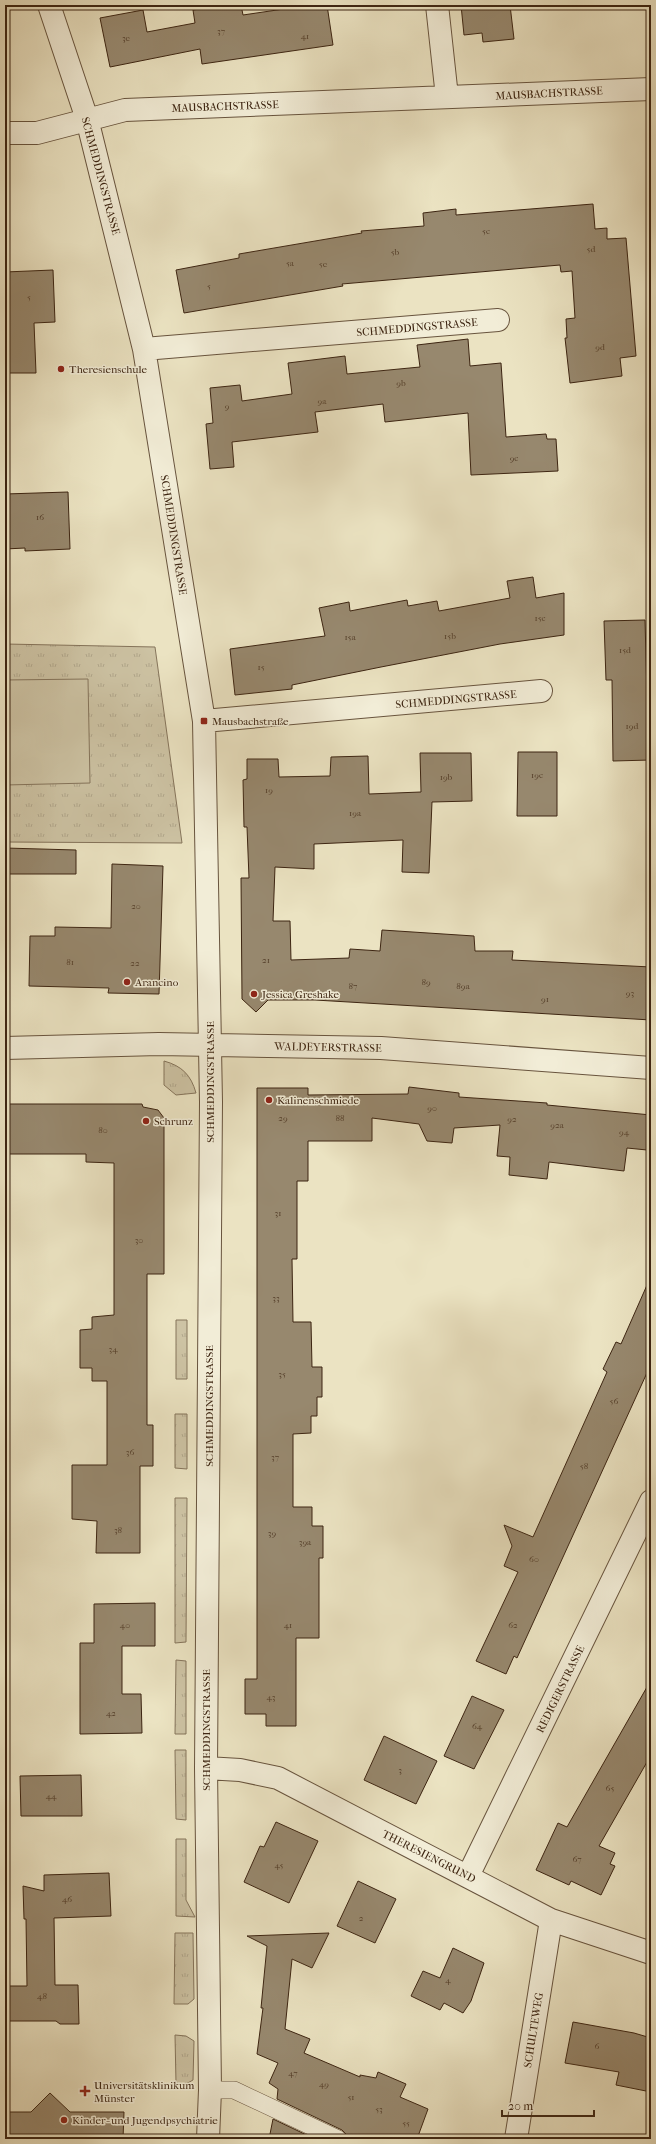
<svg xmlns="http://www.w3.org/2000/svg" width="656" height="2144" font-family="'IM FELL French Canon',serif">
<defs>
<pattern id="grass-tufts" width="24" height="20" patternUnits="userSpaceOnUse"><rect width="24" height="20" fill="#cdc3a4"/><path d="M3 7l-1-3M5 7V3M7 7l1-3M15 17l-1-3M17 17v-4M19 17l1-3" fill="none" stroke="#b1a78c"/></pattern>
</defs>
<rect width="100%" height="100%" fill="#ebe3c2"/>
<filter id="stains"><feTurbulence type="fractalNoise" baseFrequency=".005" numOctaves="4"/><feColorMatrix values="0 0 0 0 .2 0 0 0 0 .09 0 0 0 0 .02 0 0 0 .5 -.17"/></filter>
<radialGradient id="worn" r=".72"><stop offset=".6" stop-color="#630" stop-opacity="0"/><stop offset="1" stop-color="#630" stop-opacity=".3"/></radialGradient>
<path fill="url(#grass-tufts)" stroke="#85745b" d="M5,644L155,647L182,843L5,842Z
M164,1061C182,1066 191,1075 196,1093L176,1095L164,1085Z
M176,1320H187V1379H176Z
M175,1414H187V1469L175,1468Z
M175,1498H187L186,1642L175,1643Z
M176,1660L186,1661V1734H175Z
M175,1750H186V1820L176,1819Z
M176,1839H186V1900L195,1917L176,1916Z
M175,1933H193L194,1999L188,2004H174Z
M175,2035L186,2036L194,2041L193,2080L186,2084L176,2083Z"/>
<path fill="#cdc3a4" stroke="#85745b" d="M88,679L90,783L5,785V680Z"/>
<path fill="#97886e" stroke="#3d2512" d="M226,5H241L243,15L311,5H327L333,45L202,64L200,49L110,67L100,18L143,10L147,32L195,23L193,10Z
M461,5H510L514,39L483,42L482,33L464,35Z
M593,204L595,229L607,228V239L626,238L636,356L620,358L622,376L570,383L565,338H567L566,319L575,318L572,271L561,272L560,265L342,284L343,286L184,313L176,270L239,258V254L362,233L361,231L424,226L423,213L456,209V215Z
M53,270L55,322L34,323L36,373H5V272Z
M468,339L470,366L501,363L506,437L546,434L547,439H556L558,471L471,475L468,413L385,422L383,404L315,412L318,432L232,442L234,467L210,469L206,424L213,423L210,388L240,385L242,401L292,394L288,363L345,356L347,374L420,367L417,345Z
M68,492L70,549L25,551V548L5,549V494Z
M533,577L536,598L564,593V635L500,644L381,667L292,685V689L235,695L230,649L325,636L319,608L349,602L350,611L407,600L408,606L437,601L439,611L510,598L507,581Z
M645,620L647,695H651V760L613,761L612,680H606L604,621Z
M518,752H557V816H517Z
M420,753H471L472,801L432,802L429,873L402,872L403,840L314,844V869L275,867L273,921H290L291,960L349,958L350,949L380,951L382,930L474,936L475,951H513L512,960L651,967V1020L315,1000H268L256,1012L242,999L241,878H249L247,827H244L243,780L247,779V759H278L279,777L330,776L331,757L368,756L369,794L421,792Z
M5,848L76,850V874H5Z
M112,864L163,866L159,994L108,993L109,988L29,986L30,936H55V927L111,928Z
M409,1087L459,1093V1097L547,1103V1105L651,1115L647,1150L627,1148L624,1171L549,1162L547,1179L509,1175L510,1157L497,1156L500,1125L454,1128L452,1143L427,1141L419,1124L372,1118V1141H308V1181H297V1259H292L293,1322H311L312,1367H322V1397H317V1416H311V1433L293,1434V1507H312V1526H323V1558H319V1638H296V1726H266V1714H245V1679H257V1088H308V1095L408,1094Z
M5,1104H142L143,1107L158,1110L164,1118V1274H147V1425H153V1466H140V1553H96L97,1521L72,1519V1465H107V1381H92V1368H80V1330L92,1329V1317L114,1315V1163L86,1162V1154H5Z
M651,1276V1364L517,1658L514,1656L506,1674L476,1661L518,1572L504,1566L512,1546L504,1525L533,1537L607,1372L603,1369L616,1342L621,1344Z
M155,1603V1646H122V1694H141L142,1733L80,1734V1643H94V1604Z
M651,1680V1755L599,1846L615,1853L610,1864L615,1866L601,1895L571,1881L569,1885L536,1870L558,1823L567,1827Z
M472,1696L504,1710L474,1769L444,1756Z
M384,1736L437,1761L416,1804L364,1780Z
M81,1775L82,1816H21L20,1776Z
M276,1822L318,1841L289,1903L244,1882L260,1846L264,1847Z
M109,1873L111,1916L54,1918L55,1985H78L79,2024H60L56,2021H5V1986H27L26,1919H24L23,1886L44,1891V1875Z
M358,1881L396,1899L375,1943L337,1926Z
M329,1933L312,1968L292,1959L285,2029L310,2039L304,2053L360,2077V2075L376,2078L378,2072L406,2084L400,2097L428,2109L417,2139H348L346,2134L342,2130L277,2099L278,2089L269,2083L278,2063L257,2054L263,2008H261L267,1946L247,1936Z
M453,1948L484,1963L471,2001L463,2013L444,2003L440,2010L411,1996L423,1971L440,1978Z
M573,2022L634,2033L651,2038V2092L616,2085L619,2072L565,2063Z
M50,2093L70,2112H124L123,2139H5V2112H31Z
M273,2119L315,2139H269Z"/>
<g fill="none" stroke-linecap="round" stroke-linejoin="round">
<defs>
<path id="lane" d="M210,2090H234L338,2139"/>
<path id="street" d="M49,5L87,119L144,349L204,721L211,1102L206,1768L210,2090L208,2139
M437,5L447,97
M5,133H37L125,110L651,89
M144,349L498,320
M204,721L541,691
M5,1048L159,1044L381,1048L651,1068
M206,1768L240,1770L278,1778L551,1920L651,1953
M468,1876L651,1501
M516,2139L551,1920"/>
</defs>
<use href="#lane" stroke="#68543e" stroke-width="18"/>
<use href="#street" stroke="#68543e" stroke-width="24"/>
<use href="#lane" stroke="#f2edd7" stroke-width="17"/>
<use href="#street" stroke="#f2edd7" stroke-width="22"/>
</g>
<g fill="#8f2418" stroke="#f2edd7" stroke-width="1.5">
<circle cx="61" cy="369" r="4"/>
<rect x="200" y="717" width="8" height="8" rx="2"/>
<circle cx="127" cy="982" r="4"/>
<circle cx="254" cy="994" r="4"/>
<circle cx="269" cy="1100" r="4"/>
<circle cx="146" cy="1121" r="4"/>
<path d="M83 2085h4v4h4v4h-4v4h-4v-4h-4v-4h4z"/>
<circle cx="64" cy="2120" r="4"/>
</g>
<g text-anchor="middle" stroke-width="3" stroke-linejoin="round" paint-order="stroke">
<g font-size="9" fill="#543e29">
<text x="221" y="34">37</text>
<text x="305" y="39">41</text>
<text x="126" y="41">3e</text>
<text x="486" y="234">5c</text>
<text x="591" y="252">5d</text>
<text x="395" y="255">5b</text>
<text x="290" y="266">5a</text>
<text x="323" y="267">5e</text>
<text x="209" y="289">5</text>
<text x="29" y="300">5</text>
<text x="600" y="350">9d</text>
<text x="401" y="386">9b</text>
<text x="322" y="404">9a</text>
<text x="227" y="409">9</text>
<text x="514" y="461">9c</text>
<text x="40" y="520">16</text>
<text x="540" y="621">15c</text>
<text x="450" y="639">15b</text>
<text x="350" y="640">15a</text>
<text x="625" y="653">15d</text>
<text x="261" y="670">15</text>
<text x="632" y="729">19d</text>
<text x="537" y="778">19c</text>
<text x="446" y="780">19b</text>
<text x="269" y="793">19</text>
<text x="355" y="816">19a</text>
<text x="136" y="909">20</text>
<text x="266" y="963">21</text>
<text x="70" y="965">81</text>
<text x="135" y="966">22</text>
<text x="426" y="985">89</text>
<text x="353" y="989">87</text>
<text x="463" y="989">89a</text>
<text x="630" y="996">93</text>
<text x="545" y="1002">91</text>
<text x="432" y="1111">90</text>
<text x="283" y="1121">29</text>
<text x="340" y="1121">88</text>
<text x="512" y="1122">92</text>
<text x="557" y="1128">92a</text>
<text x="103" y="1133">80</text>
<text x="624" y="1135">94</text>
<text x="278" y="1216">31</text>
<text x="139" y="1243">30</text>
<text x="276" y="1301">33</text>
<text x="113" y="1352">34</text>
<text x="282" y="1377">35</text>
<text x="614" y="1404">56</text>
<text x="130" y="1455">36</text>
<text x="275" y="1460">37</text>
<text x="584" y="1469">58</text>
<text x="118" y="1533">38</text>
<text x="272" y="1536">39</text>
<text x="305" y="1545">39a</text>
<text x="534" y="1562">60</text>
<text x="125" y="1628">40</text>
<text x="288" y="1628">41</text>
<text x="513" y="1628">62</text>
<text x="271" y="1700">43</text>
<text x="111" y="1716">42</text>
<text x="477" y="1729">64</text>
<text x="400" y="1773">3</text>
<text x="610" y="1791">65</text>
<text x="51" y="1799">44</text>
<text x="577" y="1862">67</text>
<text x="279" y="1868">45</text>
<text x="67" y="1902">46</text>
<text x="361" y="1921">2</text>
<text x="448" y="1983">4</text>
<text x="42" y="1999">48</text>
<text x="597" y="2049">6</text>
<text x="293" y="2076">47</text>
<text x="324" y="2087">49</text>
<text x="351" y="2100">51</text>
<text x="379" y="2112">53</text>
<text x="406" y="2126">55</text>
</g>
<g font-size="11" fill="#3d2512" stroke="#f2edd7">
<text transform="translate(549 93) rotate(-3)" y="4">MAUSBACHSTRASSE</text>
<text transform="translate(225 106) rotate(-2)" y="4">MAUSBACHSTRASSE</text>
<text transform="translate(101 176) rotate(75)" y="4">SCHMEDDINGSTRASSE</text>
<text transform="translate(417 327) rotate(-5)" y="4">SCHMEDDINGSTRASSE</text>
<text transform="translate(174 535) rotate(81)" y="4">SCHMEDDINGSTRASSE</text>
<text transform="translate(456 699) rotate(-5)" y="4">SCHMEDDINGSTRASSE</text>
<text transform="translate(328 1047) rotate(1)" y="4">WALDEYERSTRASSE</text>
<text transform="translate(210 1082) rotate(-90)" y="4">SCHMEDDINGSTRASSE</text>
<text transform="translate(209 1406) rotate(-90)" y="4">SCHMEDDINGSTRASSE</text>
<text transform="translate(560 1689) rotate(-64)" y="4">REDIGERSTRASSE</text>
<text transform="translate(206 1730) rotate(-90)" y="4">SCHMEDDINGSTRASSE</text>
<text transform="translate(429 1856) rotate(27)" y="4">THERESIENGRUND</text>
<text transform="translate(533 2030) rotate(-81)" y="4">SCHULTEWEG</text>
</g>
<g font-size="11" fill="#3d2512" stroke="#f2edd7" text-anchor="start">
<text x="69" y="373">Theresienschule</text>
<text x="212" y="725">Mausbachstraße</text>
<text x="135" y="986">Arancino</text>
<text x="262" y="998">Jessica Greshake</text>
<text x="277" y="1104">Kalinenschmiede</text>
<text x="154" y="1125">Schrunz</text>
<text x="94" y="2089">Universitätsklinikum<tspan x="94" dy="13">Münster</tspan></text>
<text x="72" y="2124">Kinder- und Jugendpsychiatrie</text>
</g>
</g>
<rect width="656" height="2144" fill="none" stroke="#ebe3c2" stroke-width="20"/>
<rect x="6" y="6" width="644" height="2132" fill="none" stroke="#3d2512" stroke-width="2"/>
<rect x="10" y="10" width="636" height="2124" fill="none" stroke="#3d2512"/>
<path d="M502 2110v6h92v-6" fill="none" stroke="#3d2512" stroke-width="2"/>
<text x="508" y="2110" font-size="12" fill="#3d2512" stroke="#f2edd7" stroke-width="3" paint-order="stroke">20 m</text>
<rect width="100%" height="100%" filter="url(#stains)"/>
<rect width="100%" height="100%" fill="url(#worn)"/>
</svg>
